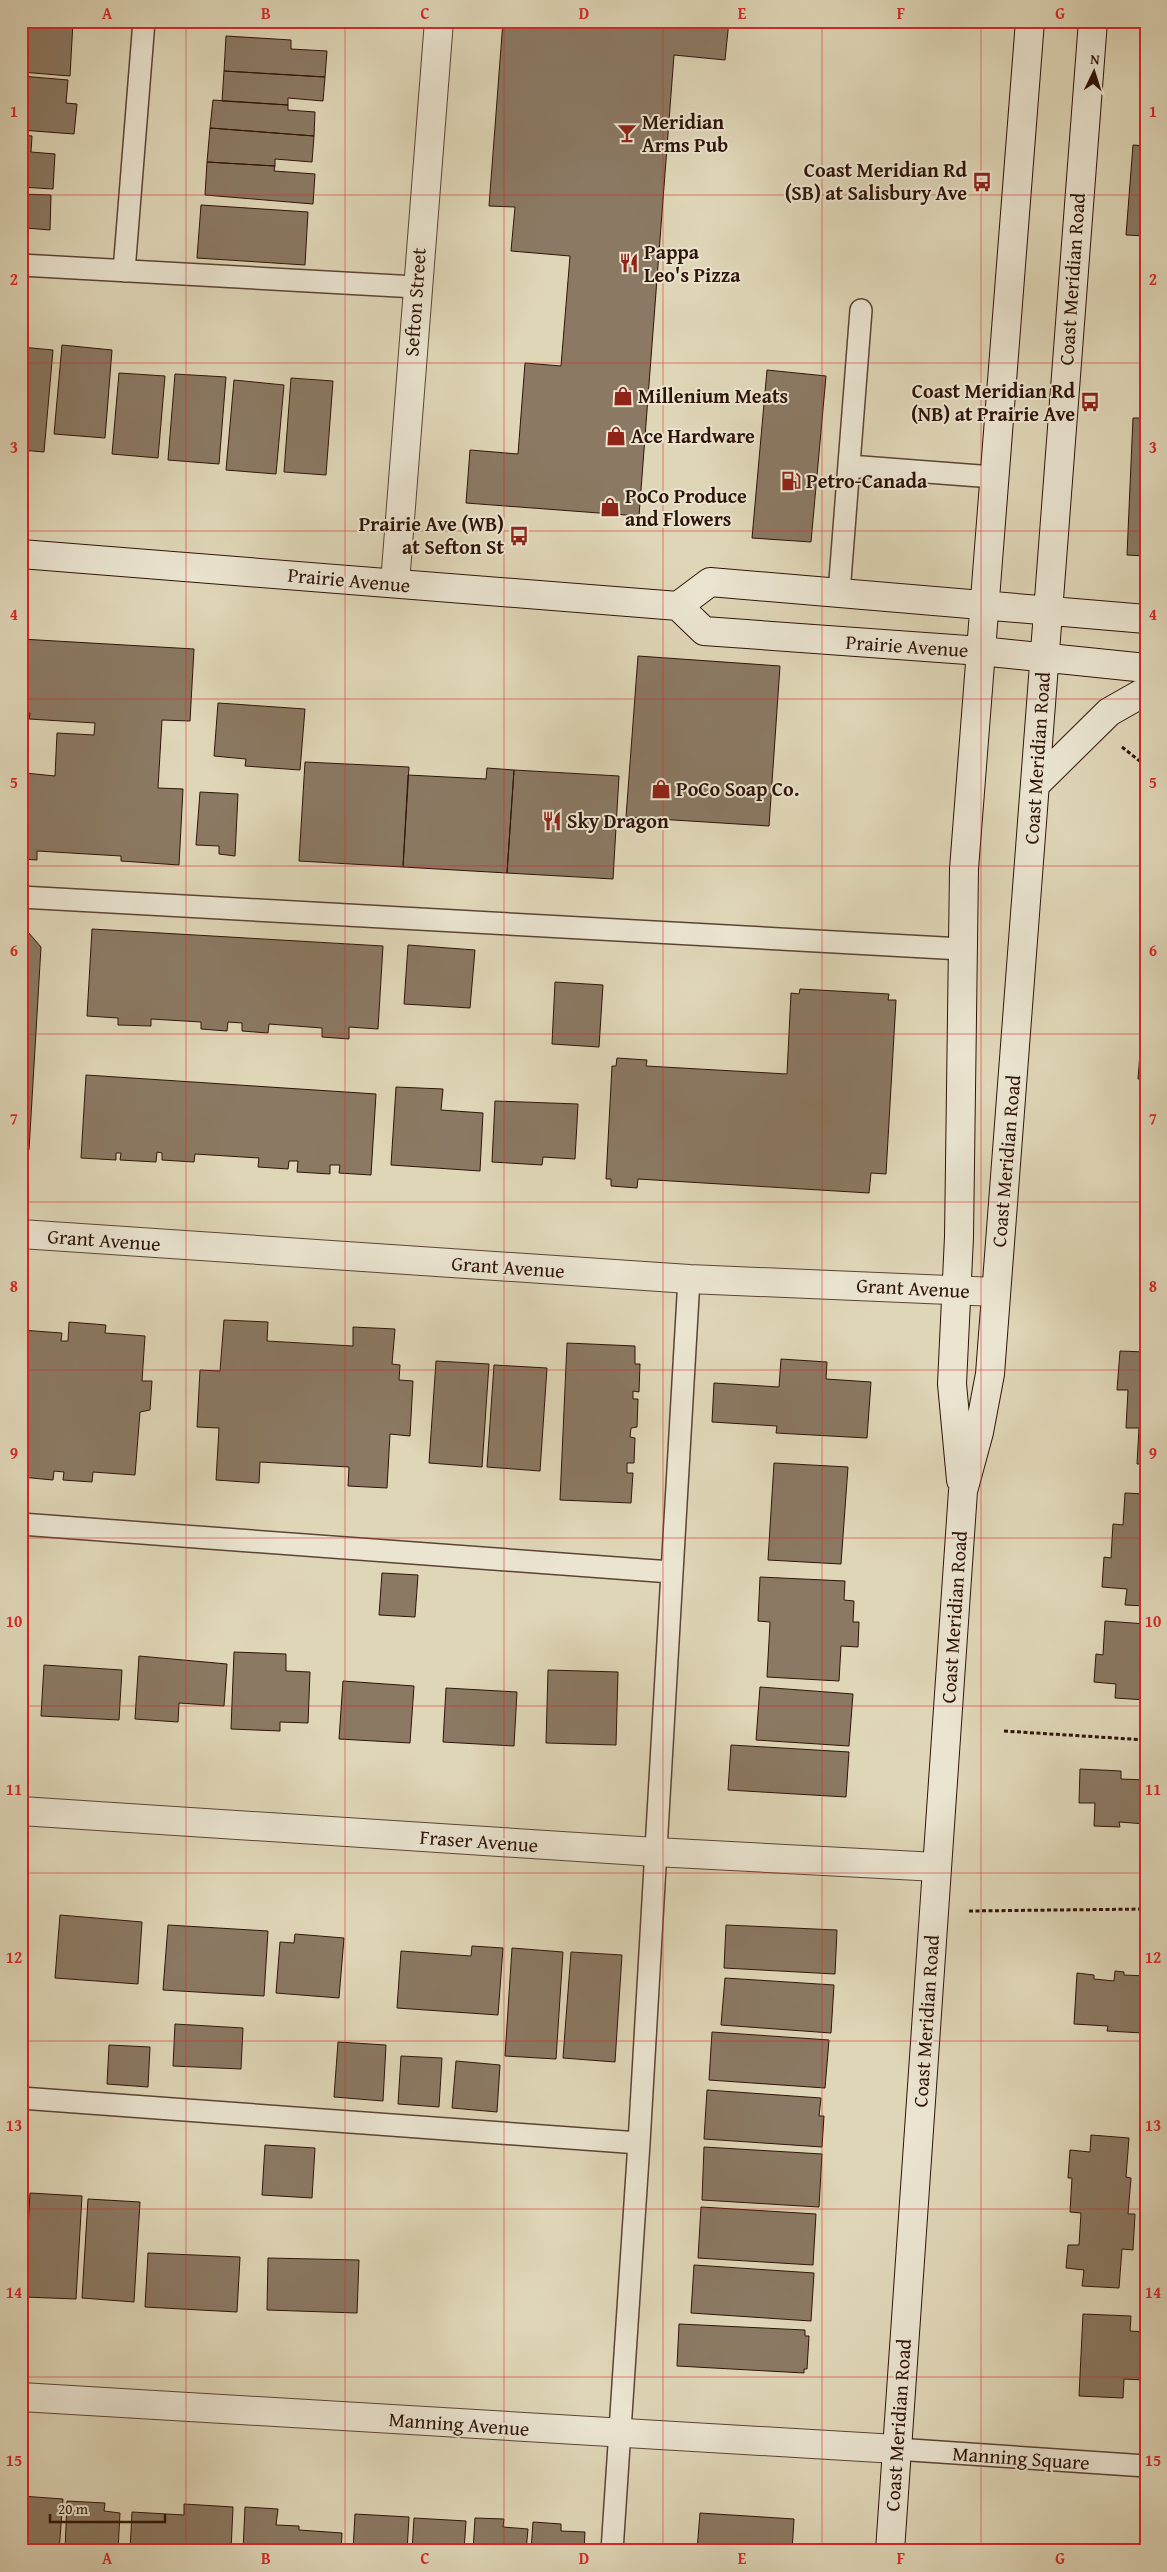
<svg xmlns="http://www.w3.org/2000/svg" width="1167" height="2572" font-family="'Gentium Book Plus',serif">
<rect width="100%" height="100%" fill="#dfd6b7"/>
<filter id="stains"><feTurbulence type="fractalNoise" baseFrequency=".004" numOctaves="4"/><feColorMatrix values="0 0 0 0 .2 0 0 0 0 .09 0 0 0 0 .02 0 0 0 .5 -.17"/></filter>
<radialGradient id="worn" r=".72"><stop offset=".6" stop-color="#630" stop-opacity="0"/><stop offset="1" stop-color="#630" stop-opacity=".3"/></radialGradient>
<path fill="#8b7963" stroke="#2f1408" d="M21,21L73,22L70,76L21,72Z
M503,21H729L725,60L674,55L639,516L466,503L470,450L518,454L525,363L561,366L570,256L511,251L515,207L489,206Z
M226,36L291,40V49L327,51L325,77L224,71Z
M224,71L325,77L323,101L288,98V105L222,101Z
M21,76L68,80L66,103L77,104L74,134L21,130Z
M213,100L288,105V110L315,112L314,136L210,128Z
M210,128L314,136L312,162L275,159V166L207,162Z
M21,135L32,136L31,152L55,154L53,189L21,187Z
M1133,145L1146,146V236L1126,235Z
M207,162L275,166L274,171L315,174L313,204L205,195Z
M21,194L51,195L50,230L26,228L25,245L21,244Z
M201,205L308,212L305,265L197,258Z
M62,345L112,350L105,438L54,434Z
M21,347L53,350L44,452L21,450Z
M767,370L826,376L811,542L752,538Z
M119,373L165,376L158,458L112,454Z
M175,374L226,377L219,464L168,460Z
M291,378L333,381L326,475L284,472Z
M234,380L284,385L276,474L226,470Z
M1133,418H1146V556L1127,555Z
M21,639L194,649L190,721L162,720L158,788L183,789L179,865L121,861V856L37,851V860L21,859V784H25V773L55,776L57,733L94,735L95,723L29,719L30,713H21Z
M638,656L780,666L769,826L626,817Z
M218,703L305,709L300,770L245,766L246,759L214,756Z
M305,762L409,767L403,867L299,861Z
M487,768L514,770L507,873L403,867L408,775L486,779Z
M514,770L619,776L613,879L507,873Z
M200,792L238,794L235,856L219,854V846L196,845Z
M92,929L383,946L378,1029L349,1027V1039L322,1037V1028L269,1024L268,1033L242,1031V1023L228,1022L227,1031L201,1029V1022L151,1019V1026L118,1025V1018L87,1016Z
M21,932H28L41,947L29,1150L21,1156Z
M408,945L475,950L470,1008L404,1004Z
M1146,977V1080L1138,1079Z
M555,982L603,985L599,1047L552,1044Z
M800,989L889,994L888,1000H896L886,1174L871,1173L869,1193L638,1179L637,1188L611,1186V1179H606L612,1066H616L617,1058L647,1060L646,1066L787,1074L791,993L799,994Z
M86,1075L376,1094L371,1175L339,1173L340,1165H330V1174L297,1172L298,1161H289L288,1169L258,1167L259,1158L195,1154L194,1162L162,1160V1153L157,1152L156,1162L120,1160L121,1153H116V1160L81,1158Z
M396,1087L443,1089L441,1110L483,1113L480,1171L391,1165Z
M495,1101L578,1104L575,1159L543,1157L542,1165L492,1162Z
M224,1320L268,1322L267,1341L353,1346V1327L395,1329L392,1364L400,1365L399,1380L413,1381L410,1436L390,1434L387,1488L348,1486L349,1467L260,1462L259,1483L216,1480L219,1428L197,1427L200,1370L220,1371Z
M69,1322L106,1325L105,1333L145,1336L142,1381H152L150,1410L140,1412L135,1475L93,1472L92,1482L63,1480L64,1472L54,1471L53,1480L21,1477V1330L62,1333L61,1341H68Z
M567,1343L635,1346V1364H640L639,1392L633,1391V1399H638L637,1427L631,1428L630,1437L635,1438L634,1463H627V1473H633L631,1503L560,1500Z
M1120,1351L1146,1352V1464H1137L1139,1428H1126L1128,1390H1117Z
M781,1359L827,1362L826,1379L871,1382L867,1438L776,1433L777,1426L712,1422L714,1383L779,1387Z
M436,1361L489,1364L482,1467L429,1463Z
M494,1365L547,1368L540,1471L487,1467Z
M774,1463L848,1467L841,1564L768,1560Z
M1125,1493L1146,1494V1606L1125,1605L1127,1589L1102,1587L1104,1557L1111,1558L1113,1524L1123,1525Z
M382,1573L418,1575L415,1617L379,1615Z
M760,1577L845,1581L844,1600L854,1601L853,1622H859L858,1647L841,1646L839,1681L767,1677L770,1622L758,1621Z
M1105,1621L1146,1624V1700L1115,1698L1116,1684L1094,1682L1096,1654L1103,1655Z
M234,1652L286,1654V1671L310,1672L308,1723L280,1722V1731L231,1729Z
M139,1656L227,1664L224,1706L179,1703L178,1722L135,1719Z
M44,1665L122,1670L119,1720L41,1716Z
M548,1670L618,1672L616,1745L546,1743Z
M343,1681L414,1686L410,1743L339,1739Z
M760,1687L853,1694L849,1746L756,1740Z
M446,1688L517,1692L514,1746L443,1742Z
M731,1745L849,1752L846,1797L728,1790Z
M1080,1769L1121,1771V1779L1146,1780V1824L1119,1822L1120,1827L1094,1826L1095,1803H1079Z
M60,1915L142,1922L138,1984L55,1978Z
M21,1922H27L23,1977H21Z
M168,1925L268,1931L264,1996L163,1990Z
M726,1925L837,1930L835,1974L724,1968Z
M295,1934L344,1938L339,1998L276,1993L280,1942L294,1943Z
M472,1946L503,1948L498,2015L397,2008L401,1951L471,1956Z
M512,1948L563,1952L556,2059L505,2056Z
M571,1952L622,1955L615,2062L563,2058Z
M1115,1971L1124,1972V1975L1146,1976V2041L1143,2040V2033L1107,2031L1108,2026L1074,2024L1077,1973L1094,1975V1979L1114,1981Z
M725,1978L834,1985L831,2033L721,2025Z
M175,2024L243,2028L241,2069L173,2066Z
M712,2032L829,2040L825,2088L709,2080Z
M338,2042L386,2045L383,2101L334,2097Z
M109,2045L150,2047L148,2087L107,2084Z
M401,2056L442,2058L439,2107L398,2104Z
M456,2061L500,2065L497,2112L452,2108Z
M707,2090L821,2098L819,2116H824L822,2147L704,2139Z
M1091,2135L1129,2138L1126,2177L1131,2178L1128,2214H1135L1133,2250L1122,2249L1119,2288L1082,2286L1084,2270L1066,2268L1068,2245H1079L1081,2213L1070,2212L1072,2178H1068L1070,2150L1090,2152Z
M265,2145L315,2148L312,2198L262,2195Z
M704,2147L822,2154L819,2207L702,2200Z
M21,2185H24L21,2241Z
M30,2193L82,2196L76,2299L24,2297Z
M88,2199L140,2202L134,2302L82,2298Z
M701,2207L816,2214L813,2265L698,2258Z
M148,2253L240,2257L237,2312L145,2307Z
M268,2258L359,2260L357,2313L267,2310Z
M694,2265L814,2273L811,2321L691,2313Z
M1083,2314L1131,2316L1130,2331L1146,2332L1144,2380L1124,2379L1123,2398L1079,2396Z
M679,2324L805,2330V2336H809L807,2369H804V2373L677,2366Z
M21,2496L63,2499L59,2551H21Z
M67,2501L105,2503L104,2511L120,2513L118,2551H65Z
M184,2504L233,2507L231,2551H130L132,2512L184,2515Z
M245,2507L278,2509L276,2525L299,2526V2530L342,2533L341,2551H243Z
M700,2513L794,2519L792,2551H697Z
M355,2514L409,2517L407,2551H353Z
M414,2518L466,2521L464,2551H412Z
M475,2518L504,2519L503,2527L528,2529L526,2551H473Z
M533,2522L561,2524V2531L585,2532L584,2551H531Z"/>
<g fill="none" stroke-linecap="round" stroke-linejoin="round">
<defs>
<path id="lane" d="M21,265L416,287
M124,271L144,21
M849,466L993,477
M839,593L861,310
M21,897L962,949
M21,1524L671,1572
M21,2098L639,2143
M896,2449L1146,2466
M612,2551L639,2143L689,1279"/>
<path id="street" d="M395,583L439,21
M21,1234L689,1279L996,1292
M21,1811L655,1852L937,1867
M21,2397L896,2449"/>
<path id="secondary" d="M21,554L678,606L704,631L981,651L1146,668
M678,606L710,582L1146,619
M1036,784L1109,712L1146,691
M961,1480L952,1384L959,1237L964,869L1030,21
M890,2551L963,1491L979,1432L990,1374L1093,21"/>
</defs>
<use href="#lane" stroke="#5b4434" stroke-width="24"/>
<use href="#street" stroke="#5b4434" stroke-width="30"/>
<use href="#secondary" stroke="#2f1408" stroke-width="30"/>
<path stroke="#2f1408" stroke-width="3" stroke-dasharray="4 2.5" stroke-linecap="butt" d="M1122,747L1146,766
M1004,1731L1146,1740
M969,1911L1146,1909"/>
<use href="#lane" stroke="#eae4d0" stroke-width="21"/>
<use href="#street" stroke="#eae4d0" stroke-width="28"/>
<use href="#secondary" stroke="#eae4d0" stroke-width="28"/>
</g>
<path fill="none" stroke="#d62828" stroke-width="1" stroke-opacity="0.55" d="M186,21V2551M345,21V2551M504,21V2551M663,21V2551M822,21V2551M981,21V2551M21,195H1146M21,363H1146M21,531H1146M21,699H1146M21,866H1146M21,1034H1146M21,1202H1146M21,1370H1146M21,1538H1146M21,1706H1146M21,1873H1146M21,2041H1146M21,2209H1146M21,2377H1146"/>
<defs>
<symbol id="bar-bare" viewBox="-9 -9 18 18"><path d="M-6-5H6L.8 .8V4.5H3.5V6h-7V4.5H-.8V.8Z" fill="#8f2418" stroke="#eae4d0" stroke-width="2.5" paint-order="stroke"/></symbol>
<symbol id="bus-bare" viewBox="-9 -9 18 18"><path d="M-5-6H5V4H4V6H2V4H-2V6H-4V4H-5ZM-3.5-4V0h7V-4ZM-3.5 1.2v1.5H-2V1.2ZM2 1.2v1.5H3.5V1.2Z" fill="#8f2418" stroke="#eae4d0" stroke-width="2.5" paint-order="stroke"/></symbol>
<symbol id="restaurant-bare" viewBox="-9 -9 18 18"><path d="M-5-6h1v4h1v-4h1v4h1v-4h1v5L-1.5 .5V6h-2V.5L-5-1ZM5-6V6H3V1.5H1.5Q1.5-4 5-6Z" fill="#8f2418" stroke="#eae4d0" stroke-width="2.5" paint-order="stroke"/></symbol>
<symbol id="shop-bare" viewBox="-9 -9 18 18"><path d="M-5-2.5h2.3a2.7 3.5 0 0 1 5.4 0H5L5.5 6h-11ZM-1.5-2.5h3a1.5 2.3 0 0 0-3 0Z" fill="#8f2418" stroke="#eae4d0" stroke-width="2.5" paint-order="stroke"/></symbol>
<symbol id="fuel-bare" viewBox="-9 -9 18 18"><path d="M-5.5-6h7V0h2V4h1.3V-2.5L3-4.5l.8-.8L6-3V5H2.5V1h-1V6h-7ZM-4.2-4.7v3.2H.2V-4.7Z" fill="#8f2418" stroke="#eae4d0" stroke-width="2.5" paint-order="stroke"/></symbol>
</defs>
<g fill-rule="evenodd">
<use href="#bar-bare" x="613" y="119" width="28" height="28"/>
<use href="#bus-bare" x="968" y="168" width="28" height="28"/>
<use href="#restaurant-bare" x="615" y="249" width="28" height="28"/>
<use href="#shop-bare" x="609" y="382" width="28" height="28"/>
<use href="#bus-bare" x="1076" y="388" width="28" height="28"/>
<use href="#shop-bare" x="602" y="422" width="28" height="28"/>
<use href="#fuel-bare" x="777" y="467" width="28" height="28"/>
<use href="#shop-bare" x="596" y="493" width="28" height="28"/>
<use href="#bus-bare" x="505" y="522" width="28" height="28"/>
<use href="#shop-bare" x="647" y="775" width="28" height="28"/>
<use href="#restaurant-bare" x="538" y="807" width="28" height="28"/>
</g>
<g text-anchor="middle" stroke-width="4" stroke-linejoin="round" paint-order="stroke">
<g font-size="20" font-weight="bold" fill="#2f1408" stroke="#eae4d0" text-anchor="start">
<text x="642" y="129">Meridian<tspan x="642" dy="23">Arms Pub</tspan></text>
<text x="967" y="177" text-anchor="end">Coast Meridian Rd<tspan x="967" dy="23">(SB) at Salisbury Ave</tspan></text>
<text x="644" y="259">Pappa<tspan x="644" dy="23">Leo's Pizza</tspan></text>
<text x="1075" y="398" text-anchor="end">Coast Meridian Rd<tspan x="1075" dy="23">(NB) at Prairie Ave</tspan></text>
<text x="638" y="403">Millenium Meats</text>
<text x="631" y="443">Ace Hardware</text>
<text x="806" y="488">Petro-Canada</text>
<text x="625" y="503">PoCo Produce<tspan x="625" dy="23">and Flowers</tspan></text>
<text x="504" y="531" text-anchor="end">Prairie Ave (WB)<tspan x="504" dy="23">at Sefton St</tspan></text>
<text x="676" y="796">PoCo Soap Co.</text>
<text x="567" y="828">Sky Dragon</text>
</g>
<g font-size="20" fill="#2f1408" stroke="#eae4d0">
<text transform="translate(1072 279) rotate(-86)" y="7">Coast Meridian Road</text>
<text transform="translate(415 302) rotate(-86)" y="7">Sefton Street</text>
<text transform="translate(349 580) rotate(5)" y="7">Prairie Avenue</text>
<text transform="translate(907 646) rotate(4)" y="7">Prairie Avenue</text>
<text transform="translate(1037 758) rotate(-86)" y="7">Coast Meridian Road</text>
<text transform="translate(1006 1161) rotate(-85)" y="7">Coast Meridian Road</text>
<text transform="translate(104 1240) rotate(4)" y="7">Grant Avenue</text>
<text transform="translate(508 1267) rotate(4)" y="7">Grant Avenue</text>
<text transform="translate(913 1288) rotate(3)" y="7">Grant Avenue</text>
<text transform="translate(954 1617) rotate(-86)" y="7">Coast Meridian Road</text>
<text transform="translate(479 1841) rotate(4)" y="7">Fraser Avenue</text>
<text transform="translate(926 2021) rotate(-86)" y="7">Coast Meridian Road</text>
<text transform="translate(459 2424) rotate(4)" y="7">Manning Avenue</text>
<text transform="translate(898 2425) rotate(-86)" y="7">Coast Meridian Road</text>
<text transform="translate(1021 2458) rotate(4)" y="7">Manning Square</text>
</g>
</g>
<rect width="1167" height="2572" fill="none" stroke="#dfd6b7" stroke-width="55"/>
<g transform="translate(1094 72) rotate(4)" stroke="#eae4d0" stroke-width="4" paint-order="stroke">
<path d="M0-4L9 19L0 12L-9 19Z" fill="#2f1408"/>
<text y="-8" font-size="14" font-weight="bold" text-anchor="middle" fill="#2f1408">N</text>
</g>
<path d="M50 2514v8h115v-8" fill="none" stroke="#2f1408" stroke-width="2.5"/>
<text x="58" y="2514" font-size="15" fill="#2f1408" stroke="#eae4d0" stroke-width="4" paint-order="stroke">20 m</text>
<rect x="28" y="28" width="1112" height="2516" fill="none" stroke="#d62828" stroke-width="2"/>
<g font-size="16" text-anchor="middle" font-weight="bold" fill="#d62828">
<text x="107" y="19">A</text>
<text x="266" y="19">B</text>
<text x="425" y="19">C</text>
<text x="584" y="19">D</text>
<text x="742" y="19">E</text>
<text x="901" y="19">F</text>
<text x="1060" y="19">G</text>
<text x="14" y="117">1</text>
<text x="1153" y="117">1</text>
<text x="14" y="285">2</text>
<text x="1153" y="285">2</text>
<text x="14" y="453">3</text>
<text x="1153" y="453">3</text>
<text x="14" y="620">4</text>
<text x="1153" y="620">4</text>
<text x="14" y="788">5</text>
<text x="1153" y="788">5</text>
<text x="14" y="956">6</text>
<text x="1153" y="956">6</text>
<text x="14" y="1124">7</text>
<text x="1153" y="1124">7</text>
<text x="14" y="1292">8</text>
<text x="1153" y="1292">8</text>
<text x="14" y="1459">9</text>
<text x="1153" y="1459">9</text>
<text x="14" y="1627">10</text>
<text x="1153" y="1627">10</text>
<text x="14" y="1795">11</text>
<text x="1153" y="1795">11</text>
<text x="14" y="1963">12</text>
<text x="1153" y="1963">12</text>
<text x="14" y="2131">13</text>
<text x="1153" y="2131">13</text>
<text x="14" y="2298">14</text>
<text x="1153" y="2298">14</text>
<text x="14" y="2466">15</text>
<text x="1153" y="2466">15</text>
<text x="107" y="2564">A</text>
<text x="266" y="2564">B</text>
<text x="425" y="2564">C</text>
<text x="584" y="2564">D</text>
<text x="742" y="2564">E</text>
<text x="901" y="2564">F</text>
<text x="1060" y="2564">G</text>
</g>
<rect width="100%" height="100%" filter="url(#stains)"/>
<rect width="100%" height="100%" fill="url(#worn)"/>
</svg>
